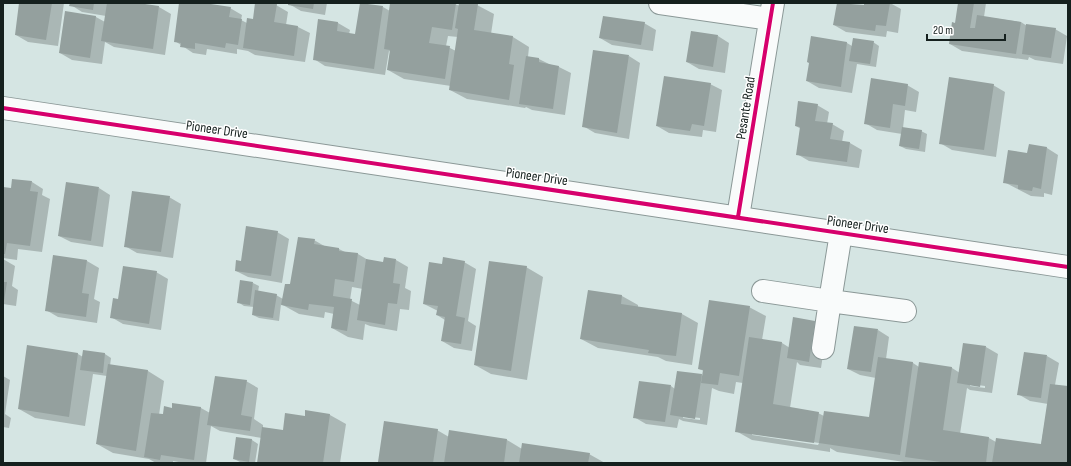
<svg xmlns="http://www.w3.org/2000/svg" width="1071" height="466" font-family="'Sofia Sans Condensed',sans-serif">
<rect width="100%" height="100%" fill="#d5e5e3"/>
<path fill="#0003" fill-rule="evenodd" d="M20,3H64L58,46L28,42L16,35Z
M71,3H131L159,7L171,14L165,55L114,47L105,42L102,64L72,60L60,53L66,12L96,17L105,22L106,16L82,12L71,5Z
M180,3H198L230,8L242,15L241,20L247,23L254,20L256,3L276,5L288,12L286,25L298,27L310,33L305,62L255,55L248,51L237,49V54L207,49L206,55L193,53L175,41Z
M289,3H327L325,15L301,11L289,4Z
M391,3H452L460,6L461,3H467L477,5L494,14L491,34L513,37L529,47L528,57L539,59L551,65L559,67L571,73L565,115L532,110L526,107L525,108L467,99L450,90L451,86L404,79L388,70L391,52L389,51L385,75L325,66L314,59L319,20L338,23L350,30L349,34L356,35L383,7L390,11ZM448,36L458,37L456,51L446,46Z
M838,3L865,7V3H890L901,9L898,33L887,31L886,37L846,32L834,25Z
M959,3H986L984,17L1021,22L1027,26L1055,29L1067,36L1063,64L1035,60L1029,57L1028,60L962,51L950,44L956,24Z
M644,23L656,30L653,51L612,45L600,38Z
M718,36L729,43L725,73L699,69L687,62Z
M811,37L847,43L852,46L873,42L879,46L876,67L857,64L852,93L819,88L807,81L810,63Z
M629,56L640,63L629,139L595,133L583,126Z
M710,84L722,90L716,132L703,130L702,137L669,133L657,126Z
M907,85L919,92L916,112L905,110L903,128L921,131L927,134L925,152L906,149L900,146L902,134L877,130L865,123Z
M993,85L1005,92L996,157L952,150L940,143Z
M817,105L829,112L827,124H832L844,131L842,142L850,143L862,150L859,168L809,161L797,154L801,129L796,126Z
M1047,148L1058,155L1052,195L1044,193V197L1031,196L1004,182L1028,154Z
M32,182L43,189L42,195L50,199L42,252L18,249L17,260L3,258V196L12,189Z
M99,188L110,195L103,247L71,242L59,236Z
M169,197L181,204L173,258L137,253L125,246Z
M277,232L289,239L282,283L248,277L236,271L241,262Z
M314,240L326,247L339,249L345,252L358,254L368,260L384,263L396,260L408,267L405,288L411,291L409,310L400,309L397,331L370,326L365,324L363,340L348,337L332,328L334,314L325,312L324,318L299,314L281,304L279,321L259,318L253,315L254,307L244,306L238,302L253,283L259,286L258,292L276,295L283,299ZM352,287L363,289L360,305L350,300Z
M54,256L87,261L99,268L94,299L100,302L97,323L58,317L46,310Z
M3,259L15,266L12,286L18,290L16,306L3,304Z
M464,262L476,269L468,321L476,326L472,351L454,348L442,341L445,320L437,315L438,311L424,304L443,265Z
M526,267L543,277L527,380L491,374L475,365Z
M156,272L168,279L161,330L123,324L111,317L119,300Z
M589,291L622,296L638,305V308L682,314L698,323L692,365L666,361L658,357L598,348L581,339Z
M749,307L766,316L762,340L782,343L790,348L794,318L815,322L827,329L821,368L800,365L797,362L790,408L818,413L824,416L870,419L876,378L860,375L848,369L878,330L889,337L886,359L913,363L919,367L952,368L960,373L986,347L998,354L992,393L970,390L967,388L960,434L989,438L996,442L1041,445L1048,404L1030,401L1018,394L1047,356L1059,363L1055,385L1068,387V463H911L837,452L830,448V452L752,440L736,431L743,383L736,382L734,394L719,391L712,388L707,425L683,421L679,419L677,428L646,424L634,417L671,386L675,389L701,375L703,376L704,371L699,369ZM970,384L985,386V388L970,386ZM683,416L700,418V420L683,418ZM752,433L819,443L818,445L752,435Z
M28,346L78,354L83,357L84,351L105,354L111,358L110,366L148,371L164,381L159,415H163L172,409L173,404L201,408L210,413L246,381L258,388L254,419L263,425V428L283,431L305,417L330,415L346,424L340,463H258L262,438L220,431L211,426L206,463H184L173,461V463H156L149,459L113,453L97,444L107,376L93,374L85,426L35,418L19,409Z
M3,376L10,380L5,414L11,418L9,428L3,427Z
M437,430L449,437L507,440L522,449L589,454L605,463H381L379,462Z
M237,438L252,440L258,444L255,463L240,462L234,459Z"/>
<path fill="#94a09e" d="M19,3H52L46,40L15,35Z
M70,3H94L93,10L69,6Z
M107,3H138L159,6L153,49L101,41Z
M179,3H204L231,7L229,17L242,19L238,45L226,43L225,48L195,43V49L180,47L181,43L174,42Z
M255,3L277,4L274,22L298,26L294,56L243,48L247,18L253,19Z
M288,3H314L313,9L288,5Z
M360,3L383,6L374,69L313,60L318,19L338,22L337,31L355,34Z
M390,3H456L452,30L432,27L429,43L450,46L445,79L387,70L390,50L384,49Z
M459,3L478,4L474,30L513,36L509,64L514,65L509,100L449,90L458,29L455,28Z
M837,3L864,5V3H890L886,26L876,25L875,31L833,25Z
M958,3H974L970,28H975L977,15L1021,22L1016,54L949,44L952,22L955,23Z
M65,11L96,16L90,58L59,53Z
M603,16L645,22L641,45L599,38Z
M1026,24L1056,28L1051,58L1022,54Z
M691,31L718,35L713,67L686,62Z
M811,36L847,42L841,87L806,81L809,63L807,62Z
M853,38L874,41L870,64L849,61Z
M593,50L629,55L617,133L582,127Z
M526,56L539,58V62L559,66L553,109L519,104Z
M664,76L711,83L704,126L692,124L690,131L656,126Z
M949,77L994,84L984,150L939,144Z
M871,78L908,84L905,106L893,104L890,128L864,124Z
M798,101L818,104L815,121L833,123L830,139L850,142L847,162L796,155L800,127L795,126Z
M902,127L922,130L919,149L899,146Z
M1029,144L1047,147L1041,189L1033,187L1032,191L1018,189V185L1003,183L1008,150L1027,153Z
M12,179L32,181L30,191L38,192L30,246L7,243L5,254H3V187L11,188Z
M66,182L99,187L91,241L58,236Z
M132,191L170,196L161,252L124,247Z
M246,226L278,231L271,276L235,271L236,260L241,261Z
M298,237L315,239L314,244L339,248V251L358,253L354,282L335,279L333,296L352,299L347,331L331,328L334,307L309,304L308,310L281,305L285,284H290Z
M53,255L87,260L82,293L89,294L86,317L45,311Z
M384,257L396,259L393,283L400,284L397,304L388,303L385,325L357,320L366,259L383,262Z
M443,257L465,261L456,316L465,318L461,344L441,341L445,317L436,315L438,306L423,304L429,262L442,264Z
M489,261L527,266L511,371L474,365Z
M123,266L157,271L149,324L110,318L113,298L118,299Z
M240,280L253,282L250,305L237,303Z
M3,282H7L4,301H3Z
M255,290L277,294L273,318L252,315Z
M588,290L622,295L621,304L682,313L676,356L648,353L649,350L580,339Z
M709,300L750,306L739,376L720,373L718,385L701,383L703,370L698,369Z
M793,317L815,321L809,362L787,358Z
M854,326L878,329L871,372L847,369Z
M749,337L782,342L773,404L819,412L814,443L735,432Z
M963,343L986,346L980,387L957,383Z
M27,345L78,353L69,417L18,409Z
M83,350L105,353L103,373L80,370Z
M1024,352L1047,355L1041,398L1017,395Z
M878,357L913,362L900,455L819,443L824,411L869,417Z
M919,362L952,367L943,430L989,437L986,463H948L905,457Z
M108,364L148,370L136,451L96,444Z
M677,371L702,374L695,419L670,415Z
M215,376L247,380L241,415L252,417L250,431L207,425Z
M639,381L671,385L665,422L633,418Z
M1050,384L1068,386V463H992L996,438L1041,444Z
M172,403L201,407L194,460L161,455L160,460L144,457L151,413L163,414L164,406L172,408Z
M305,410L330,414L323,463H257L262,427L283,430L285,413L305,416Z
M384,421L438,429L433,463L378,462Z
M449,430L507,439L504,463H444Z
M236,437L252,439L249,462L233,459Z
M522,443L590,453L588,463H519Z"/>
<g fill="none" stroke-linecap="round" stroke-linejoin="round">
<defs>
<path id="minor" d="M660,3L770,19
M3,108L1068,267
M738,217L773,3
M763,291L830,301L841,233
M823,348L830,301L905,311"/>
</defs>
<use href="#minor" stroke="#8b9897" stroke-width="24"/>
<use href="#minor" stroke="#f9fbfb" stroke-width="22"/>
<defs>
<path id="cycleway" d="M3,108L1068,267
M738,217L773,3"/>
</defs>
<use href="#cycleway" stroke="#fff" stroke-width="6"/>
<use href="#cycleway" stroke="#d6006c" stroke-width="4"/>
</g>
<g text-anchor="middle" stroke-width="3" stroke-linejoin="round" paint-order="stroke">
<g font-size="14" fill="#15201e" stroke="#fff">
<text transform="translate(745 108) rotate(-81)" y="5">Pesante Road</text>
<text transform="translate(217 129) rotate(8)" y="5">Pioneer Drive</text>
<text transform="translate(537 176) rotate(8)" y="5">Pioneer Drive</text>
<text transform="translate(858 224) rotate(8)" y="5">Pioneer Drive</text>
</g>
</g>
<rect width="1071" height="466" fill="none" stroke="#15201e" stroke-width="8"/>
<path d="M927 34v6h78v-6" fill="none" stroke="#15201e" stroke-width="2"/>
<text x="933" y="34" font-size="12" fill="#15201e" stroke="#ffffff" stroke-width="3" paint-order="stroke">20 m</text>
</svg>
